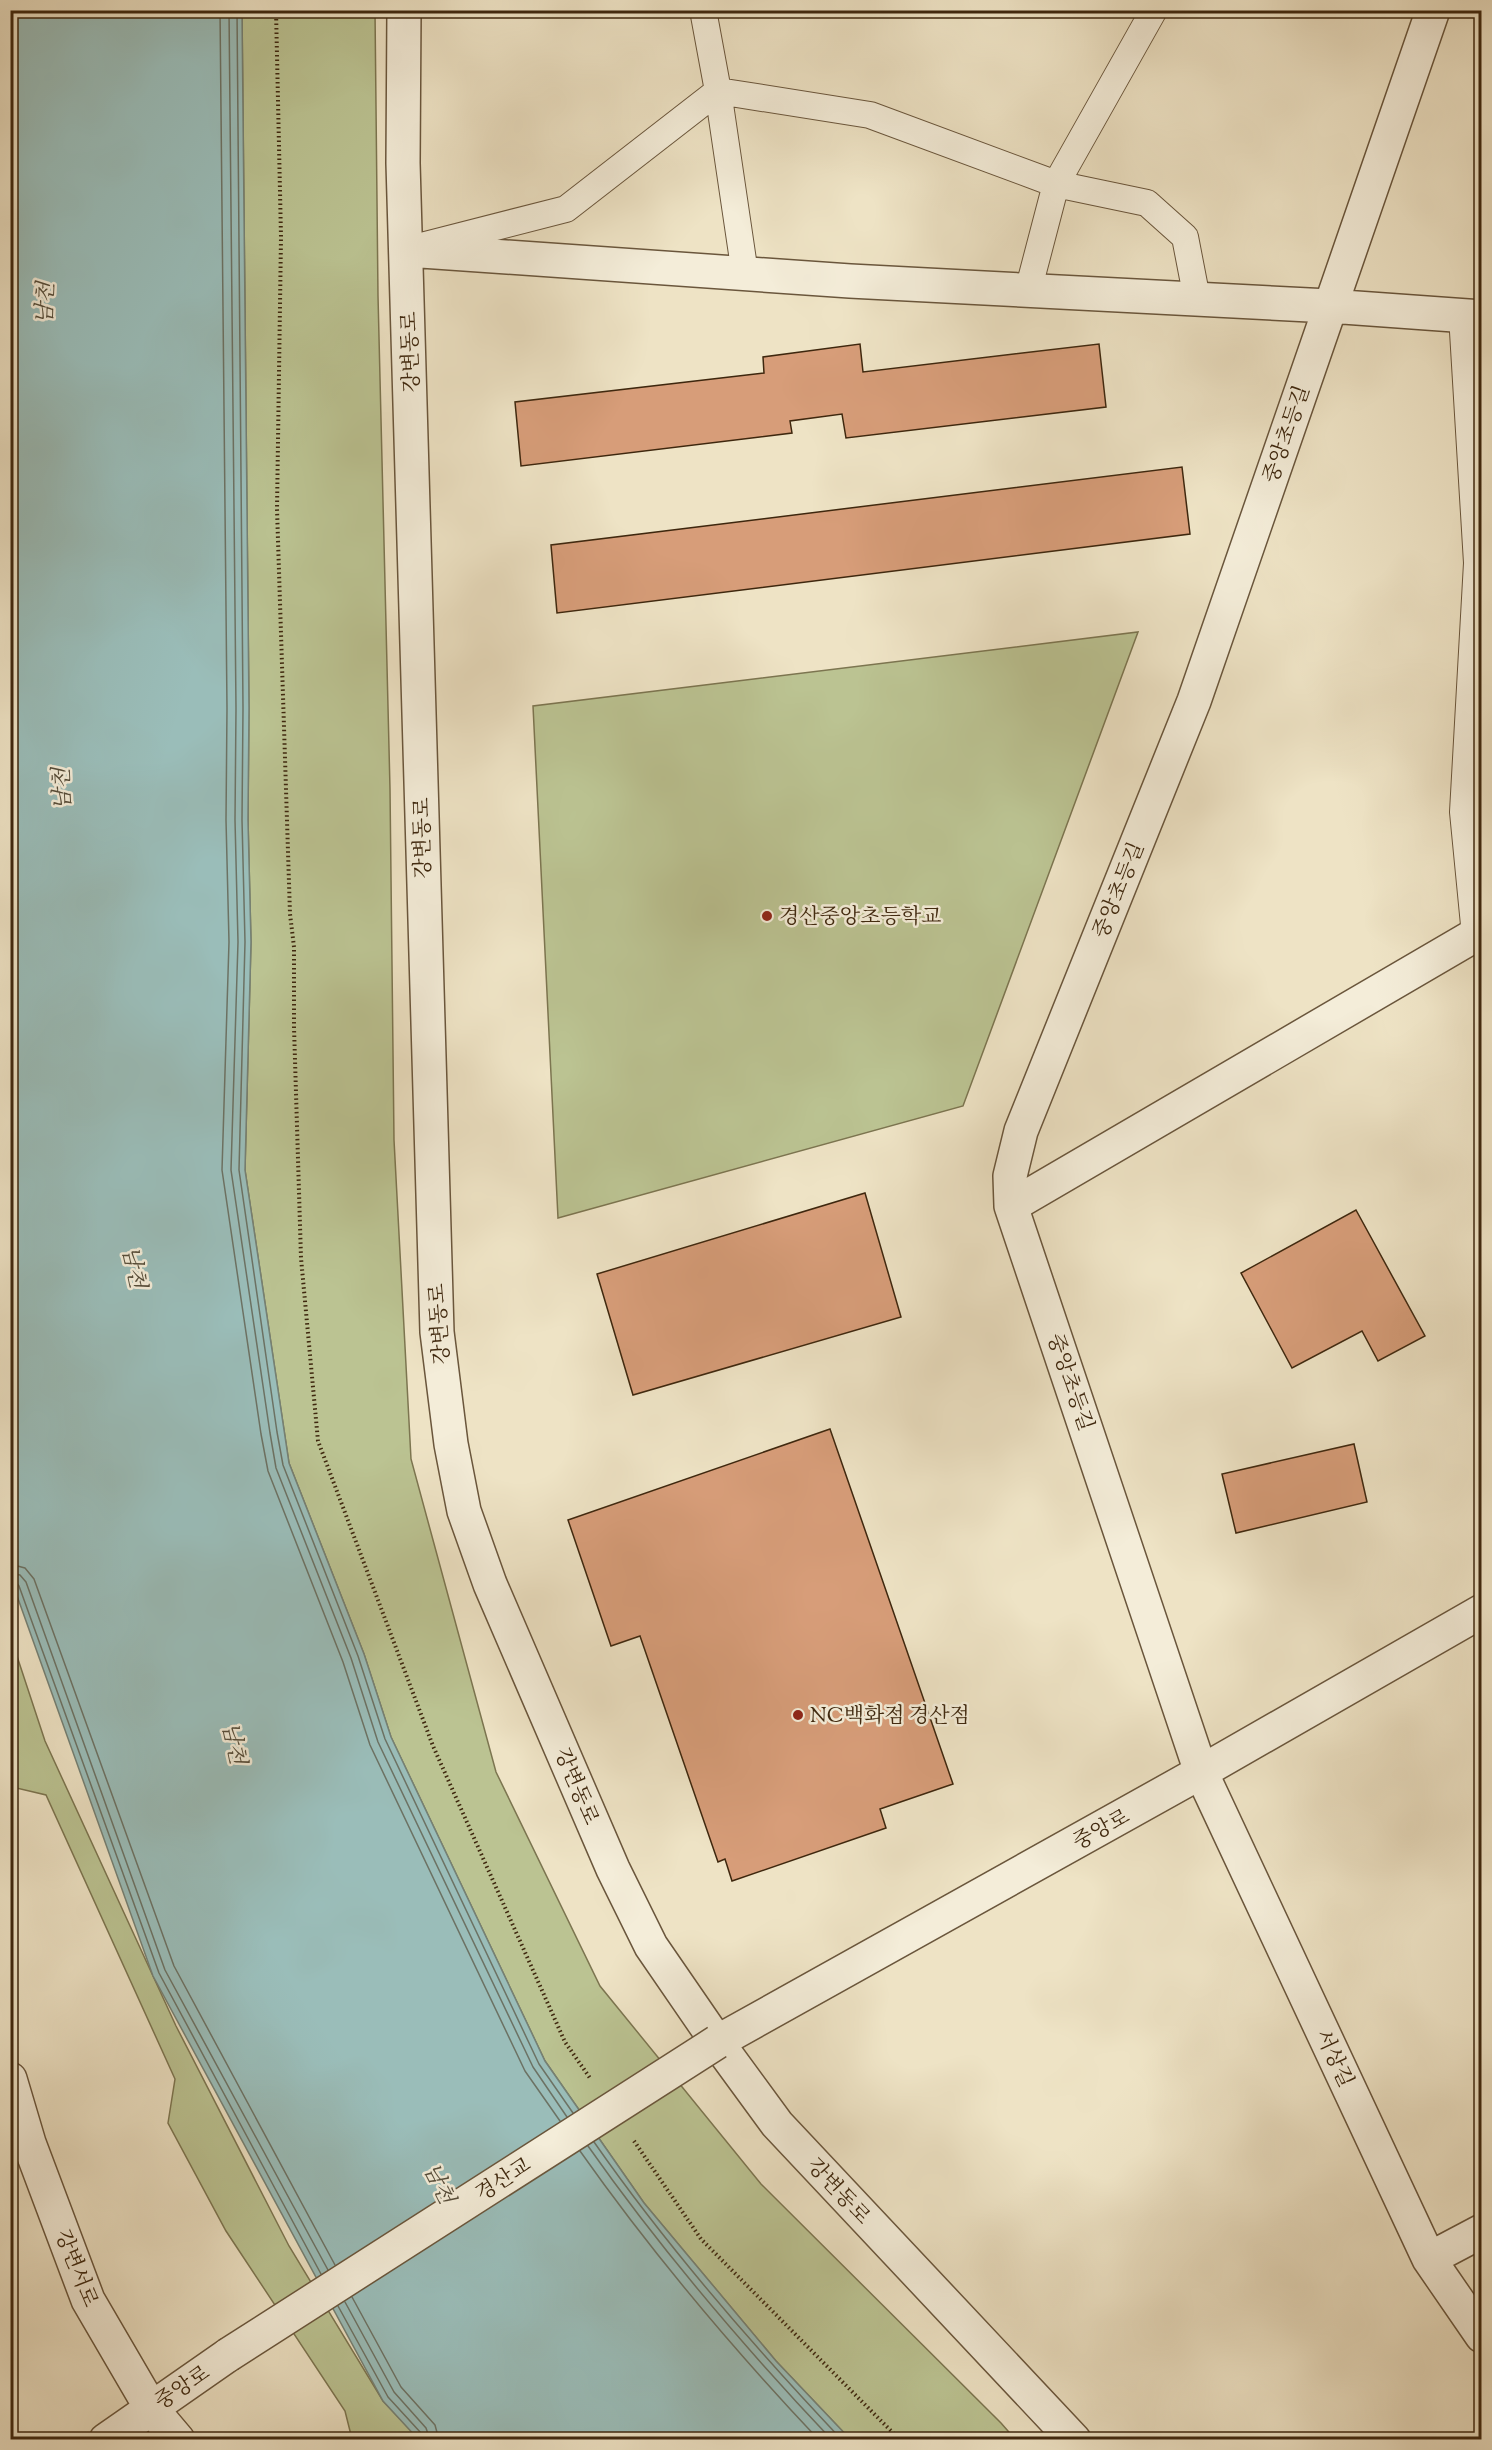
<svg xmlns="http://www.w3.org/2000/svg" width="1492" height="2450" font-family="'Sorts Mill Goudy','Noto Serif KR',serif">
<rect width="100%" height="100%" fill="#eee3c5"/>
<filter id="stains"><feTurbulence type="fractalNoise" baseFrequency=".00333" numOctaves="4"/><feColorMatrix values="0 0 0 0 .2 0 0 0 0 .09 0 0 0 0 .02 0 0 0 .5 -.17"/></filter>
<radialGradient id="worn" r=".72"><stop offset=".6" stop-color="#630" stop-opacity="0"/><stop offset="1" stop-color="#630" stop-opacity=".3"/></radialGradient>
<path fill="#bbc392" stroke="#7c7550" stroke-width="1.5" d="M242,11H375L378,296L390,789L394,1140L411,1459L496,1772L600,1986L761,2184L1001,2423L1015,2439H850L776,2361L644,2203L545,2061L391,1737L364,1654L289,1463L245,1170L251,942L248,820L249,708Z
M1138,632L963,1106L558,1218L533,706Z
M10,1635L45,1741L176,2026L289,2246L383,2401L419,2439H352L345,2411L226,2231L168,2123L175,2079L46,1795L12,1787Z"/>
<path fill="#9abdb9" stroke="#758175" stroke-width="1.5" d="M11,11H242L249,708L248,820L251,942L245,1170L289,1463L364,1654L391,1737L545,2061L644,2203L776,2361L850,2439H418L383,2401L153,1976L11,1579Z"/>
<g fill="none" stroke-linecap="round" stroke-linejoin="round">
<path stroke="#6c7264" stroke-width="1.5" d="M220,10L227,708L226,820L229,942L222,1170L261,1434L268,1471L343,1662L370,1745L525,2071L560,2121
M229,10L236,708L235,820L238,942L231,1170L270,1433L276,1468L351,1658L378,1742L533,2067L567,2117
M237,10L243,708L242,820L245,942L239,1170L277,1432L283,1465L358,1656L385,1739L539,2064L573,2113
M10,1564L25,1568L34,1579L174,1966L335,2265
M10,1573L20,1575L26,1582L165,1970L328,2270
M10,1581H15L19,1586L159,1973L321,2274
M594,2142C668,2248 753,2346 842,2440
M588,2146C661,2250 744,2347 832,2440
M580,2151C652,2253 733,2349 819,2440
M352,2297L401,2387L435,2425L439,2440
M345,2302L394,2392L426,2428L430,2440
M338,2306L388,2397L421,2433L422,2440"/>
</g>
<path fill="#d79d79" stroke="#3e270e" stroke-width="1.5" d="M860,344L863,372L1099,344L1106,407L846,438L842,414L790,421L792,433L521,466L515,402L764,373L763,357Z
M1182,467L1190,534L557,613L551,545Z
M865,1193L901,1317L633,1395L597,1274Z
M1356,1210L1425,1336L1378,1361L1362,1331L1292,1368L1241,1273Z
M830,1429L953,1784L880,1809L886,1828L732,1881L725,1859L718,1862L640,1636L611,1646L568,1520Z
M1354,1444L1367,1502L1236,1533L1222,1474Z"/>
<g fill="none" stroke-linecap="round" stroke-linejoin="round">
<defs>
<path id="service" d="M703,10L718,91L745,274
M425,245L566,209L718,91L870,115L1056,184L1147,203L1185,237L1197,299
M1028,291L1056,184L1154,10
M1462,315L1477,563L1463,812L1475,935"/>
<path id="minor" d="M404,10L403,163L437,1332L451,1444L464,1511L490,1584L613,1869L651,1946L717,2042L777,2124L1074,2440
M1433,10L1194,701L1021,1131L1010,1176L1011,1206L1201,1772L1429,2259L1482,2336
M407,250L850,281L1329,306L1482,317
M1011,1206L1482,931
M1429,2259L1482,2231"/>
<path id="tertiary" d="M717,2042L1201,1772L1482,1611
M10,2079L29,2143L88,2300L151,2408L178,2440
M106,2440L228,2355"/>
</defs>
<use href="#service" stroke="#6a563c" stroke-width="28"/>
<use href="#minor" stroke="#6a563c" stroke-width="36"/>
<use href="#tertiary" stroke="#6a563c" stroke-width="36"/>
<path stroke="#3e270e" stroke-width="4" stroke-dasharray="1.5 3" stroke-linecap="butt" d="M276,10L281,237L277,509L290,914L294,947V1027L301,1258L318,1441L433,1746L565,2042L590,2078
M634,2141L701,2239L900,2440"/>
<use href="#service" stroke="#f4edd9" stroke-width="26"/>
<use href="#minor" stroke="#f4edd9" stroke-width="33"/>
<use href="#tertiary" stroke="#f4edd9" stroke-width="33"/>
<defs>
<path id="tertiary-bridge" d="M228,2355L717,2042"/>
</defs>
<use href="#tertiary-bridge" stroke="#6a563c" stroke-width="36" stroke-linecap="butt"/>
<use href="#tertiary-bridge" stroke="#f4edd9" stroke-width="33"/>
</g>
<g fill="#8f2418" stroke="#f4edd9" stroke-width="2">
<circle cx="767" cy="916" r="6"/>
<circle cx="798" cy="1715" r="6"/>
</g>
<g text-anchor="middle" stroke-width="5" stroke-linejoin="round" paint-order="stroke">
<g font-size="21" fill="#3e270e" stroke="#f4edd9">
<text transform="translate(410 352) rotate(-92)" y="7">강변동로</text>
<text transform="translate(1286 434) rotate(-71)" y="7">중앙초등길</text>
<text transform="translate(422 838) rotate(-91)" y="7">강변동로</text>
<text transform="translate(1118 890) rotate(-68)" y="7">중앙초등길</text>
<text transform="translate(439 1324) rotate(-94)" y="7">강변동로</text>
<text transform="translate(1071 1382) rotate(71)" y="7">중앙초등길</text>
<text transform="translate(577 1786) rotate(67)" y="7">강변동로</text>
<text transform="translate(1101 1829) rotate(-29)" y="7">중앙로</text>
<text transform="translate(1335 2058) rotate(65)" y="7">서상길</text>
<text transform="translate(503 2179) rotate(-33)" y="7">경산교</text>
<text transform="translate(839 2191) rotate(47)" y="7">강변동로</text>
<text transform="translate(77 2268) rotate(68)" y="7">강변서로</text>
<text transform="translate(182 2387) rotate(-34)" y="7">중앙로</text>
</g>
<g font-size="21" fill="#3e270e" stroke="#f4edd9" text-anchor="start">
<text x="779" y="923">경산중앙초등학교</text>
<text x="810" y="1722">NC백화점 경산점</text>
</g>
<g font-size="22" font-style="italic" fill="#554c39" stroke="#f4edd9">
<text transform="translate(44 303) rotate(-87)" y="8">남천</text>
<text transform="translate(61 789) rotate(-92)" y="8">남천</text>
<text transform="translate(135 1267) rotate(78)" y="8">남천</text>
<text transform="translate(235 1743) rotate(78)" y="8">남천</text>
<text transform="translate(440 2183) rotate(64)" y="8">남천</text>
</g>
</g>
<rect width="1492" height="2450" fill="none" stroke="#eee3c5" stroke-width="36"/>
<rect x="12" y="12" width="1468" height="2426" fill="none" stroke="#3e270e" stroke-width="3"/>
<rect x="18" y="18" width="1456" height="2414" fill="none" stroke="#3e270e" stroke-width="1.5"/>
<rect width="100%" height="100%" filter="url(#stains)"/>
<rect width="100%" height="100%" fill="url(#worn)"/>
</svg>
